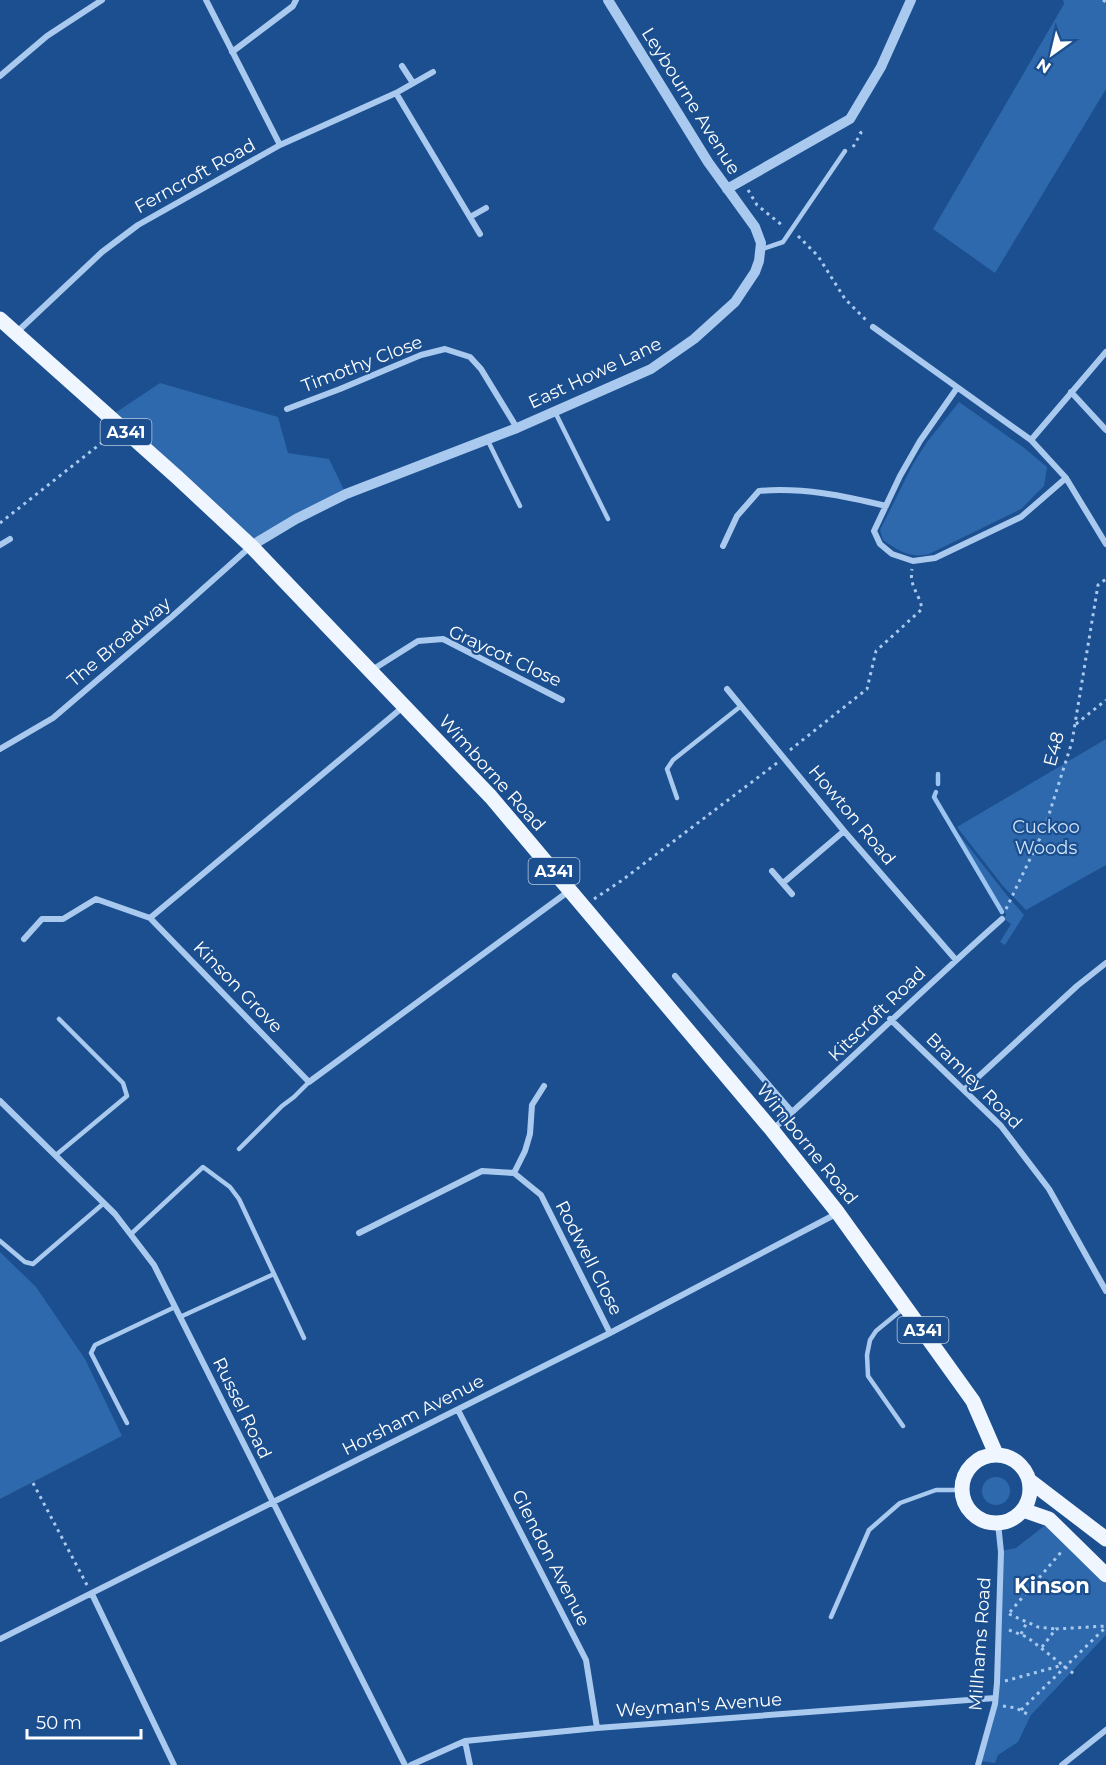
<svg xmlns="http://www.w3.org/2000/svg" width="1106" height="1765" font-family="Montserrat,sans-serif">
<rect width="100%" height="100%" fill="#1b4f8f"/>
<path fill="#2e69ad" d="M1063,0H1106V89L995,273L933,229L1064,4Z
M160,383L278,417L288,453L329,459L346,494L251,546L109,417Z
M959,402L1023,447L1047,467L1044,486L1021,509L929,554C912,559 897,550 883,540L880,530L913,464L927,442Z
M1106,739V865L1026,910L1003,886L957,827Z
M954,828L1005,893L1024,915L1005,945L1000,942L1011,924L1004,919L1006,914Z
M0,1252L36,1287L85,1359L122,1436L0,1499Z
M982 1491a14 14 0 1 1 28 0a14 14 0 1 1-28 0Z
M1048,1523L1106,1576V1635L1031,1715L1018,1742L998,1755L995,1763L980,1761L995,1704L1001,1551L1016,1548Z"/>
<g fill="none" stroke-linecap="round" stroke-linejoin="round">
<path stroke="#9cc4f0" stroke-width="4.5" d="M938,784V774
M936,792L934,797L1002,912"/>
<path stroke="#a9c9ee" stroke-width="3" stroke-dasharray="3 4.5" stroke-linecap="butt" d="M1103,0L1106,2
M853,147L861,133L857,128
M748,190L757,205L783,226
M798,236L818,256L845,299L867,321
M0,523L109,437
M1076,724L1106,700
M790,750L867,689L876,651L922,609C919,592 909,587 912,569
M594,899L621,881L777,763
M1006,909L1044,830L1072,742L1098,585L1106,579
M33,1483L87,1585
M1010,1612L1062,1551
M1009,1614L1038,1627L1056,1629
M1009,1630L1027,1637L1074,1674
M1021,1634L1027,1622
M1042,1647L1056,1629L1106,1626
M1005,1681L1063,1665
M1003,1706L1016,1708L1029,1715
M1021,1710L1106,1627"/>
<path stroke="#a9c9ee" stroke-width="4.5" d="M762,249L783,242L845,151
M555,412L608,519
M488,441L520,506
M677,798L667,769L673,760L741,706
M239,1149L282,1106L294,1097L309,1082
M56,1155L127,1096L123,1083L59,1019
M131,1234L203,1167L230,1187L239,1199L304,1338
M0,1241L25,1262L33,1264L104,1203
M180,1317L274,1274
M127,1423L91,1353L95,1345L175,1307
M903,1426L868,1376L867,1355L870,1340L876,1331L904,1308
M831,1617L869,1530L900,1503L936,1490H962"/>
<path stroke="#a9c9ee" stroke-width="6" d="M206,0L280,145
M232,52L293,6L296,0
M402,66L413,83
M0,76L47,36L102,0
M396,93L480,234
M470,217L486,208
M873,327L1031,440L1066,478L1106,544
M17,332L102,252L138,225L280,145L396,93L433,72
M957,388L920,441L900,476L874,531L880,544L892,554L913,561L935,558L1021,517L1066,478
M1071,392L1106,430
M287,409L340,389L421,355L445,349L470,357L481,369L517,428
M1031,440L1106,352
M0,545L10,539
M723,546L737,516L759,491C802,487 845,496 886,506
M372,670L418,641L443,639L562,700
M727,689L844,831L956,960
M403,707L150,918L309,1082L569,891
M0,749L53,718L176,613L250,547
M772,871L792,894
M783,883L844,831
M24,939L42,919H63L96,899L150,918
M675,976L792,1112
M890,1019L1001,1126L1049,1189L1106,1291
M964,1090L1077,986L1106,963
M0,1101L115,1214L154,1265L405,1765
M772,1130C850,1061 924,988 1002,919
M514,1173L525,1151L530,1134L532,1105L544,1086
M359,1233L482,1171L514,1173L541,1195L610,1333
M458,1410L586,1660L597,1728
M92,1594L174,1765
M0,1639L610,1333L836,1214
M465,1741L470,1765
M411,1765L465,1741L597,1728L995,1698
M978,1765L995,1704L997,1683L1001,1552L998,1523
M1062,1765L1106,1730"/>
<path stroke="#a9c9ee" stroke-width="10" d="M727,189L850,119L881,67L911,0
M251,546L296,519L346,494L517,428L651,369L694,339L735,302L755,272L759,261L761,243L755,227L708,162L608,0"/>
<path stroke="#f0f6ff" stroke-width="15" d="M0,319L178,478L251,546L491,797L772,1130L838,1213L973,1401L996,1454
M962 1489a34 34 0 1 1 68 0a34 34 0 1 1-68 0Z
M1030,1481L1106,1539
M1023,1510L1049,1519L1106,1575"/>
</g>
<g text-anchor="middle" stroke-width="4.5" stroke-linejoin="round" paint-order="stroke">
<g fill="#1b4f8f" stroke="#bbcadd" stroke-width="1.5">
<rect x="100.5" y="419" width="51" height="26" rx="4.5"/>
<rect x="528.5" y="858" width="51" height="26" rx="4.5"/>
<rect x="897.5" y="1317" width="51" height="26" rx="4.5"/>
</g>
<g font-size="16" font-weight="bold" fill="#fff">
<text x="126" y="438">A341</text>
<text x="554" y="877">A341</text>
<text x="923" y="1336">A341</text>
</g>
<g font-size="18" fill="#fff" stroke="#1b4f8f">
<text transform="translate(691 101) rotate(58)" y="6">Leybourne Avenue</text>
<text transform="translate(195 176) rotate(-29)" y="6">Ferncroft Road</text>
<text transform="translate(362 364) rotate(-21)" y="6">Timothy Close</text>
<text transform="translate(595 373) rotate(-25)" y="6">East Howe Lane</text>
<text transform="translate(119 642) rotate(-40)" y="6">The Broadway</text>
<text transform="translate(505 656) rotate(25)" y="6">Graycot Close</text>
<text transform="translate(1054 749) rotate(-75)" y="6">E48</text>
<text transform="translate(492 773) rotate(48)" y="6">Wimborne Road</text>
<text transform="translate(852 815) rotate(50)" y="6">Howton Road</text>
<text transform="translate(238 987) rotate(46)" y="6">Kinson Grove</text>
<text transform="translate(877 1014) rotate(-44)" y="6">Kitscroft Road</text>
<text transform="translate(974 1081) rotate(45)" y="6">Bramley Road</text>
<text transform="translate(807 1144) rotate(51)" y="6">Wimborne Road</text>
<text transform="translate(589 1258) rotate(63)" y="6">Rodwell Close</text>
<text transform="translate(242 1408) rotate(64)" y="6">Russel Road</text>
<text transform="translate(413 1415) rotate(-27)" y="6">Horsham Avenue</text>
<text transform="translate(551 1558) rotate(63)" y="6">Glendon Avenue</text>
<text transform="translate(980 1644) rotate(-86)" y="6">Millhams Road</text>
<text transform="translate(699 1705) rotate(-4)" y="6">Weyman's Avenue</text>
</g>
<g font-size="18" fill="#cfe3fa" stroke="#1b4f8f">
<text x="1046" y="833">Cuckoo<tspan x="1046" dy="21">Woods</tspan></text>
</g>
<g font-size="21" font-weight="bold" fill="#fff" stroke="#1b4f8f">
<text x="1052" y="1593">Kinson</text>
</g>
</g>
<g transform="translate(1052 54) rotate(214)" stroke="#1b4f8f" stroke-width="4.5" paint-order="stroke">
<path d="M0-4.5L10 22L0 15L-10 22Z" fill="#ffffff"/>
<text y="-9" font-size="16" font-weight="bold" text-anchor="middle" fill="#ffffff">N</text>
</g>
<path d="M27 1729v9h114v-9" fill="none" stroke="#ffffff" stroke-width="3"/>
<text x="36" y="1729" font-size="18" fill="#ffffff" stroke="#1b4f8f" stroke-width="4.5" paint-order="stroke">50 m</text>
</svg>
